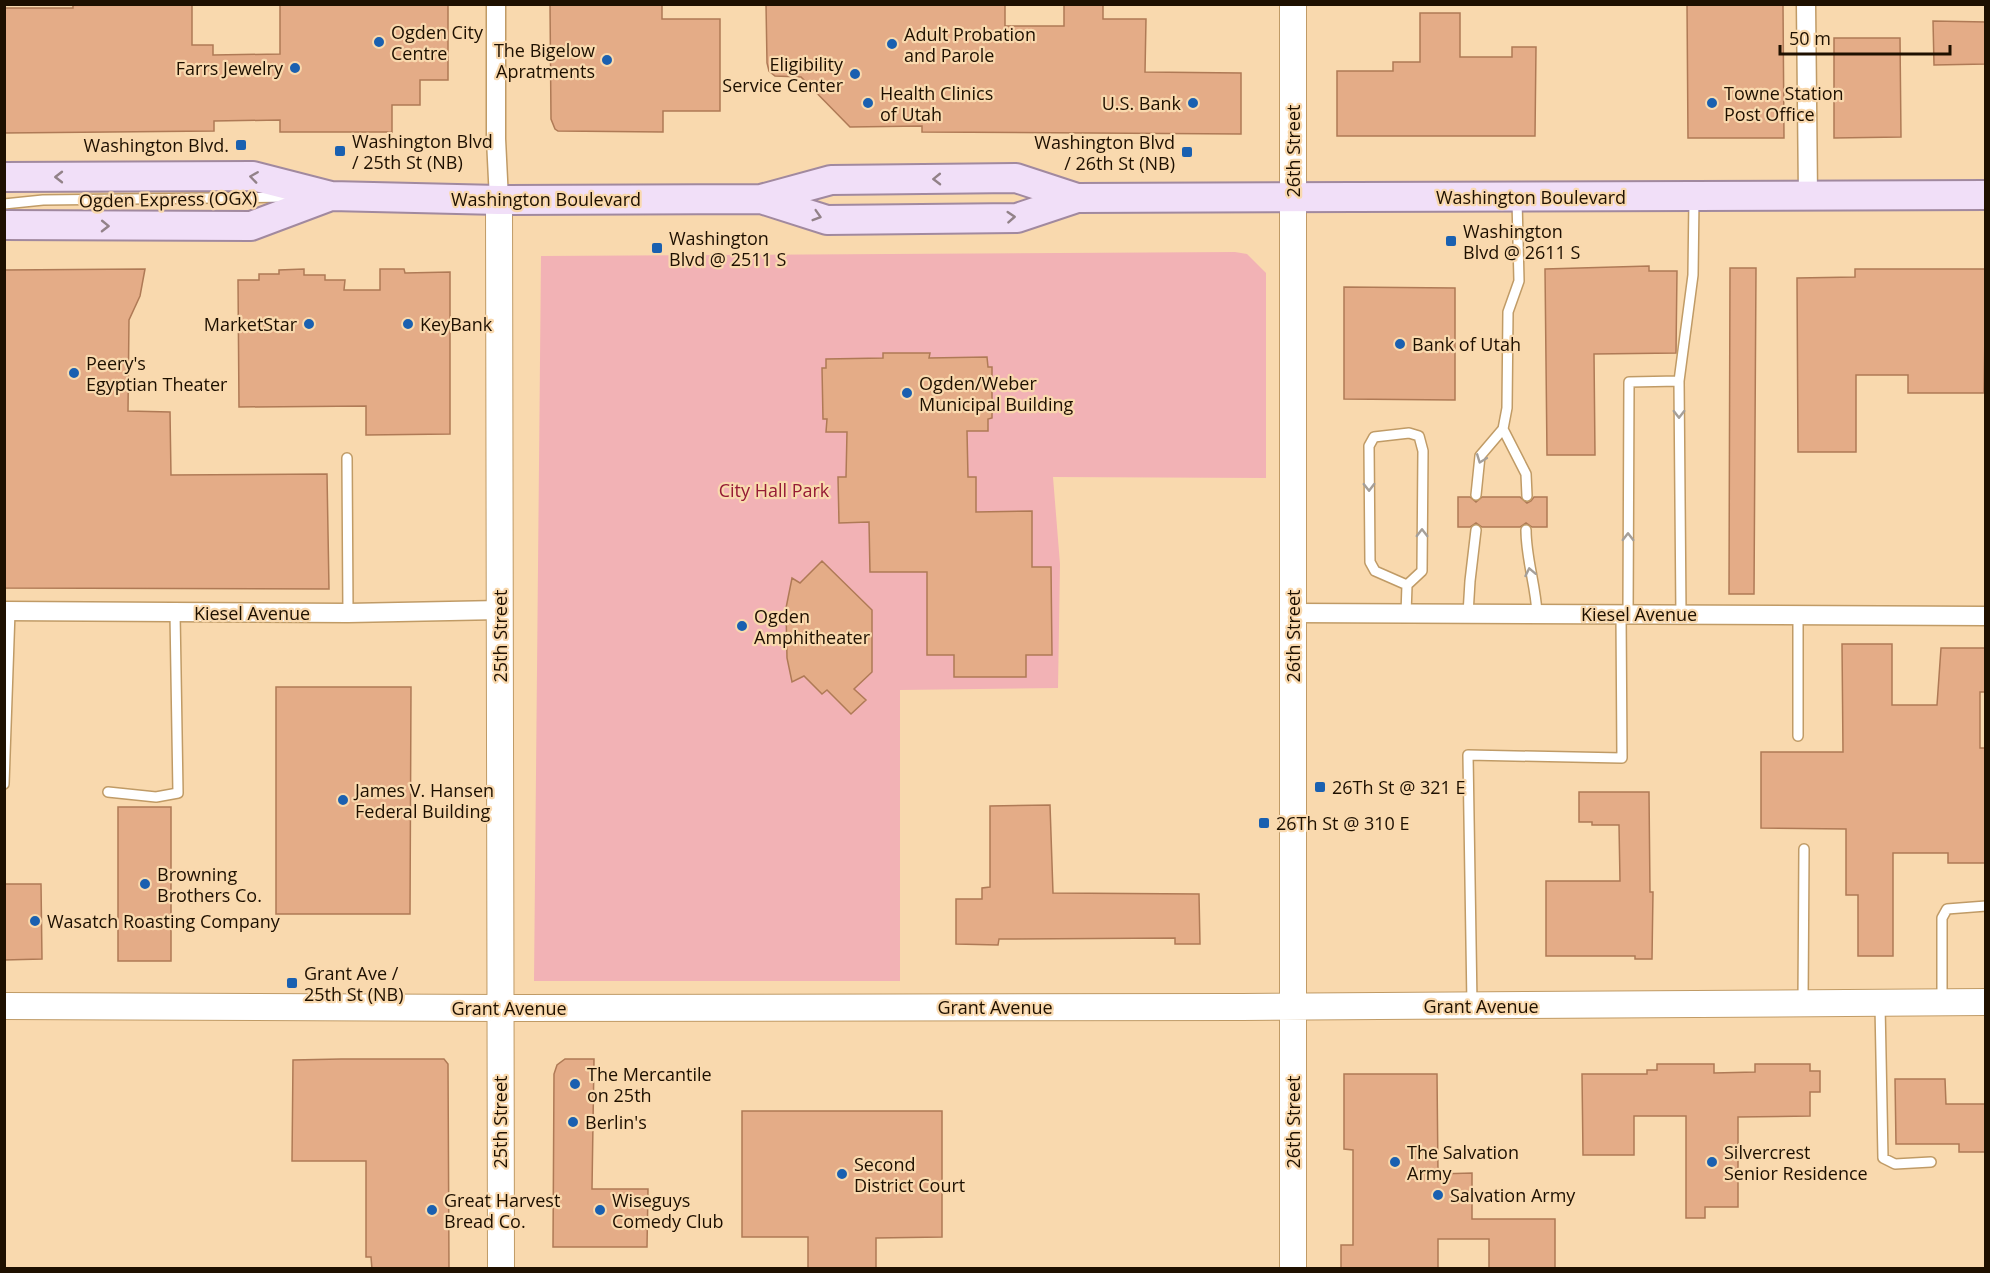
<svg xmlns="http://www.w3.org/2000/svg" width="1990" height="1273" font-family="'Open Sans',sans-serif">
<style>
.green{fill:#f2b2b5}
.building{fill:#e4ac87;stroke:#af7a56;stroke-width:1.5}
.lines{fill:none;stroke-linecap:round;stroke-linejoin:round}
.lane-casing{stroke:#c09b66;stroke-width:12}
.street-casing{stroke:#c09b66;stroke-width:21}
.secondary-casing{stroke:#c09b66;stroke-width:28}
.primary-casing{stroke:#a1899f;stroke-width:32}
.lane{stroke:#fff;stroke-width:9}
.street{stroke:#fff;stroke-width:18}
.secondary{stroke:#fff;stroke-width:26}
.primary{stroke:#f1dff8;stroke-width:28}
.oneway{stroke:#928288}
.oneway2{stroke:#a59f99}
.poi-dot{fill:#1a60b0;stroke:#f9d9ae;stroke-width:2}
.labels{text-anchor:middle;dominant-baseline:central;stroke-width:4.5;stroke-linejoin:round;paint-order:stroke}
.poi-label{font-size:18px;fill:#1e1000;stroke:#f9d9ae;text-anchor:start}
.street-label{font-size:18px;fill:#1e1000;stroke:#f9d9ae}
.park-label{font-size:18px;fill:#951b35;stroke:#f9d9ae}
</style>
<rect width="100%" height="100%" fill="#f9d9ae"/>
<!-- green -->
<path class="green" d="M1235,252L1247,254L1266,273V478L1053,477L1060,564L1058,688L900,690V981H534L541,256Z"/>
<!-- building -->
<path class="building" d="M73,4H192V45H213V55L280,54V4H448V80H420V105H392V132H280V120L214,121V131L4,133V8H73Z
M550,4H662V19H720V111H663V132L558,131L555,129L551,119Z
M766,4H1005V26H1064V5H1103V19H1146L1145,72L1241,73V134L922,132V126L850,127L801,77L775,76L769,71L767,63Z
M1687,4H1783L1784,138H1688Z
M1420,13H1460V57H1512V47H1536L1535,136H1337V71H1393V62H1420Z
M1933,21L1986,22V64L1934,65Z
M1834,38H1900L1901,137L1834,138Z
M1649,266V271H1677L1676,353L1594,354L1595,455H1547L1545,269Z
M1730,268H1756L1754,594H1729Z
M145,269L140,296L129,320L128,411L170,412L171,475L327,474L329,589L4,588V270Z
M304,269V275H325V280H345L344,290H380V269H404L405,273L450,272V434L366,435V406L239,407L238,280H259V274H279V270Z
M1855,269H1986L1984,393H1908V375H1856V452H1798L1797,278L1855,277Z
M1344,287L1455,288V400L1344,399Z
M883,353H930L929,358L987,357L988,367H992V418L988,419V431H967L968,477H976V512L1032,511V567H1051L1052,655H1026V677H954V655H927V572H870L869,522L839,523L838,477H846L847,432H826L827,419H823L822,368H826V359L883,358Z
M1458,497H1470L1476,502L1482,497H1520L1527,503L1531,501L1534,497H1547V527H1532L1526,523L1520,527H1482L1476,523L1470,527H1458Z
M822,561L872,610V672L854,689L866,700L851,714L827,690L822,694L804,676L792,682L787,658L786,608L792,578L800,583Z
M1842,644H1892V705H1937L1941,648H1986V692H1980V748H1985V863H1948V853H1893V956H1858V895H1846V829L1761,828V752H1843Z
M276,687H411L410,914H276Z
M1579,792H1649L1650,892H1653L1652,959H1635V956H1546V881H1620L1619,825H1592V822H1579Z
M1050,805L1053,893L1199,894L1200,944H1175V938L999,939L998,945L956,944V899H982V888L990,887V806Z
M118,807H171V961H118Z
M4,884H41L42,959L4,960Z
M341,1059H444L448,1064L449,1269H372L371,1257H366V1161H292L293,1060Z
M565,1059H594L592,1189H648L647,1247H553L554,1074L557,1065Z
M1657,1064H1714V1073L1755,1072V1064H1810V1071H1820V1092H1810V1116L1738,1117V1207H1705V1218H1686V1116H1634V1155H1583L1582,1074H1647V1070H1657Z
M1344,1074H1437L1438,1174L1472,1173V1219H1555V1269H1489V1239H1438V1269H1341V1245H1353V1150L1344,1149Z
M1895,1079H1945L1946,1104H1986V1152H1959V1144H1896Z
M742,1111H942V1237L876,1238V1269H808V1237H742Z"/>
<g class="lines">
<defs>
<path id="lane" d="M4,204L43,200L290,197
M1679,381L1693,275L1694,199
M1503,429L1526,474L1527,496
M347,458L348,613
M1476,495L1480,456L1503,429L1507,408L1508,312L1519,281L1517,200
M1526,530C1526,559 1536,586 1537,614
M1406,614L1407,585L1422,571L1423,451L1419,436L1409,433L1374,437L1369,446L1370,562L1375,571L1407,585
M1468,614L1470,581L1476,530
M1628,614L1629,382L1679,381L1681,615
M1798,615V736
M4,784L10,611
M108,792L156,797L178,793L175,613
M1942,999V918L1947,909L1986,906
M1803,1002L1804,849
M1472,1004L1468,755L1622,758L1621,614
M1880,1005L1883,1158L1895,1164L1931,1162"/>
<path id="street" d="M496,4V139L499,200
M1806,4L1808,196
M4,611L348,613L500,610
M1293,613L1986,616"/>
<path id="secondary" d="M499,200L501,1268
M4,1006L500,1008L1242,1007L1986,1002
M1293,1268V4"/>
<path id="primary" d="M4,177L253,176L331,196L499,200L761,199L831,180L1016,178L1077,198
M761,199L827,220L1017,218L1077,198L1986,195
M4,225L251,226L331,196"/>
</defs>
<!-- lane casing -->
<use href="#lane" class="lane-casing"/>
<!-- street casing -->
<use href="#street" class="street-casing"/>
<!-- secondary casing -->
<use href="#secondary" class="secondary-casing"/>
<!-- primary casing -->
<use href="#primary" class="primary-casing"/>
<!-- lane -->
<use href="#lane" class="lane"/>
<!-- street -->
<use href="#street" class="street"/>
<!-- secondary -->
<use href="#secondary" class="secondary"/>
<!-- primary -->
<use href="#primary" class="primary"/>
</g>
<!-- one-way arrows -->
<defs><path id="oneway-chevron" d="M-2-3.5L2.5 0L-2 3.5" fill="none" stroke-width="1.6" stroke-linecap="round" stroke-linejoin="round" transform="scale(1.5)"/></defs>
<g class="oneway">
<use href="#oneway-chevron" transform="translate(59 177) rotate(180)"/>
<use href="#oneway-chevron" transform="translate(254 177) rotate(-172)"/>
<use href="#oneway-chevron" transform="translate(937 179) rotate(179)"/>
<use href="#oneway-chevron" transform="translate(817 216) rotate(17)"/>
<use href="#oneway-chevron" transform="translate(1011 217) rotate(-4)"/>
<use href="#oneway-chevron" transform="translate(105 226) rotate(1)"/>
</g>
<g class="oneway2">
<use href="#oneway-chevron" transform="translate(1679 414) rotate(90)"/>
<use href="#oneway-chevron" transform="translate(1481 459) rotate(111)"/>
<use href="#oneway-chevron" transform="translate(1369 487) rotate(89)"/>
<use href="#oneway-chevron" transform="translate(1422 533) rotate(-90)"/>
<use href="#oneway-chevron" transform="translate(1628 537) rotate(-90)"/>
<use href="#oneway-chevron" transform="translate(1530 572) rotate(-102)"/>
</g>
<!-- markers -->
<g class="poi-dot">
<circle cx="379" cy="42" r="6"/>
<circle cx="892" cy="44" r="6"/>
<circle cx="607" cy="60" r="6"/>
<circle cx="295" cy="68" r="6"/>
<circle cx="855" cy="74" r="6"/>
<circle cx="868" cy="103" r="6"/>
<circle cx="1193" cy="103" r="6"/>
<circle cx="1712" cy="103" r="6"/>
<rect x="235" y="139" width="12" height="12" rx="3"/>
<rect x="334" y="145" width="12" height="12" rx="3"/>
<rect x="1181" y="146" width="12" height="12" rx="3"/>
<rect x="1445" y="235" width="12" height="12" rx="3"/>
<rect x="651" y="242" width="12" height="12" rx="3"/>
<circle cx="309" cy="324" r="6"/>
<circle cx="408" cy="324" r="6"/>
<circle cx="1400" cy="344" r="6"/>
<circle cx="74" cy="373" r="6"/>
<circle cx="907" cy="393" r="6"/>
<circle cx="742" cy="626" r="6"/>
<rect x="1314" y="781" width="12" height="12" rx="3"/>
<circle cx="343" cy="800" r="6"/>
<rect x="1258" y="817" width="12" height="12" rx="3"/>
<circle cx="145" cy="884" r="6"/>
<circle cx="35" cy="921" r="6"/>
<rect x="286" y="977" width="12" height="12" rx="3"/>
<circle cx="575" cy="1084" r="6"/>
<circle cx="573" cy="1122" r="6"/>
<circle cx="1395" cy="1162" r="6"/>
<circle cx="1712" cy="1162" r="6"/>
<circle cx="842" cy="1174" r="6"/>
<circle cx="1438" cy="1195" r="6"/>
<circle cx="432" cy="1210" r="6"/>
<circle cx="600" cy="1210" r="6"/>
</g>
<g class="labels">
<!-- poi labels -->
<g class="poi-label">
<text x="391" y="32">Ogden City<tspan x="391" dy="21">Centre</tspan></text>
<text x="904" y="34">Adult Probation<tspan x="904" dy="21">and Parole</tspan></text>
<text x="595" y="50" text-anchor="end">The Bigelow<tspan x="595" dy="21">Apratments</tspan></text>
<text x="843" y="64" text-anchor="end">Eligibility<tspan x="843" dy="21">Service Center</tspan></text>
<text x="283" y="68" text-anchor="end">Farrs Jewelry</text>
<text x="880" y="93">Health Clinics<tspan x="880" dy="21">of Utah</tspan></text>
<text x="1724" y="93">Towne Station<tspan x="1724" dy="21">Post Office</tspan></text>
<text x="1181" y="103" text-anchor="end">U.S. Bank</text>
<text x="352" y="141">Washington Blvd<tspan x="352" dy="21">/ 25th St (NB)</tspan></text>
<text x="1175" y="142" text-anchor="end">Washington Blvd<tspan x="1175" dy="21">/ 26th St (NB)</tspan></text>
<text x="229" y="145" text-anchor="end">Washington Blvd.</text>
<text x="1463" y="231">Washington<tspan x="1463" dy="21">Blvd @ 2611 S</tspan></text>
<text x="669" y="238">Washington<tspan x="669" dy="21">Blvd @ 2511 S</tspan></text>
<text x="297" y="324" text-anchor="end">MarketStar</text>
<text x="420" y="324">KeyBank</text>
<text x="1412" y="344">Bank of Utah</text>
<text x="86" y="363">Peery's<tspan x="86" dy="21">Egyptian Theater</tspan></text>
<text x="919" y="383">Ogden/Weber<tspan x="919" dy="21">Municipal Building</tspan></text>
<text x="754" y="616">Ogden<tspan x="754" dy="21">Amphitheater</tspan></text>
<text x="1332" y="787">26Th St @ 321 E</text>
<text x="355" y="790">James V. Hansen<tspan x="355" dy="21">Federal Building</tspan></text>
<text x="1276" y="823">26Th St @ 310 E</text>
<text x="157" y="874">Browning<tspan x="157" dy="21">Brothers Co.</tspan></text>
<text x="47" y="921">Wasatch Roasting Company</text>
<text x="304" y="973">Grant Ave /<tspan x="304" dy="21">25th St (NB)</tspan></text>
<text x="587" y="1074">The Mercantile<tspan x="587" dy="21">on 25th</tspan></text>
<text x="585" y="1122">Berlin's</text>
<text x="1407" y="1152">The Salvation<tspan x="1407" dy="21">Army</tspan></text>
<text x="1724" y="1152">Silvercrest<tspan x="1724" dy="21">Senior Residence</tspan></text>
<text x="854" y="1164">Second<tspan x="854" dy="21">District Court</tspan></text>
<text x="1450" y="1195">Salvation Army</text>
<text x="444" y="1200">Great Harvest<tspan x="444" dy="21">Bread Co.</tspan></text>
<text x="612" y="1200">Wiseguys<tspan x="612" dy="21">Comedy Club</tspan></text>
</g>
<!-- street labels -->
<g class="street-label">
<text transform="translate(1293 151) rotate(-90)">26th Street</text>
<text x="1531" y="197">Washington Boulevard</text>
<text transform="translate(168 199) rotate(-1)">Ogden Express (OGX)</text>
<text x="546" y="199">Washington Boulevard</text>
<text x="252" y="613">Kiesel Avenue</text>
<text x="1639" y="614">Kiesel Avenue</text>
<text transform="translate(500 636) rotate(-90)">25th Street</text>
<text transform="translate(1293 636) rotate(-90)">26th Street</text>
<text x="1481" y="1006">Grant Avenue</text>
<text x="995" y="1007">Grant Avenue</text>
<text x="509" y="1008">Grant Avenue</text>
<text transform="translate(500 1122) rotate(-90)">25th Street</text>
<text transform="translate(1293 1122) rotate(-90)">26th Street</text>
</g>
<!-- park labels -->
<g class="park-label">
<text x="774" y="490">City Hall Park</text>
</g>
</g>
<!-- border -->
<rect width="1990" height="1273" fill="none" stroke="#1e1000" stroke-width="12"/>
<!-- scale -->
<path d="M1780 45v9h170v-9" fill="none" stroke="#1e1000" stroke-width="3"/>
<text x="1789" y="45" font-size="18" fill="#1e1000" stroke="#f9d9ae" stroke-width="4.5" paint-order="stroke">50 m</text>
</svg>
